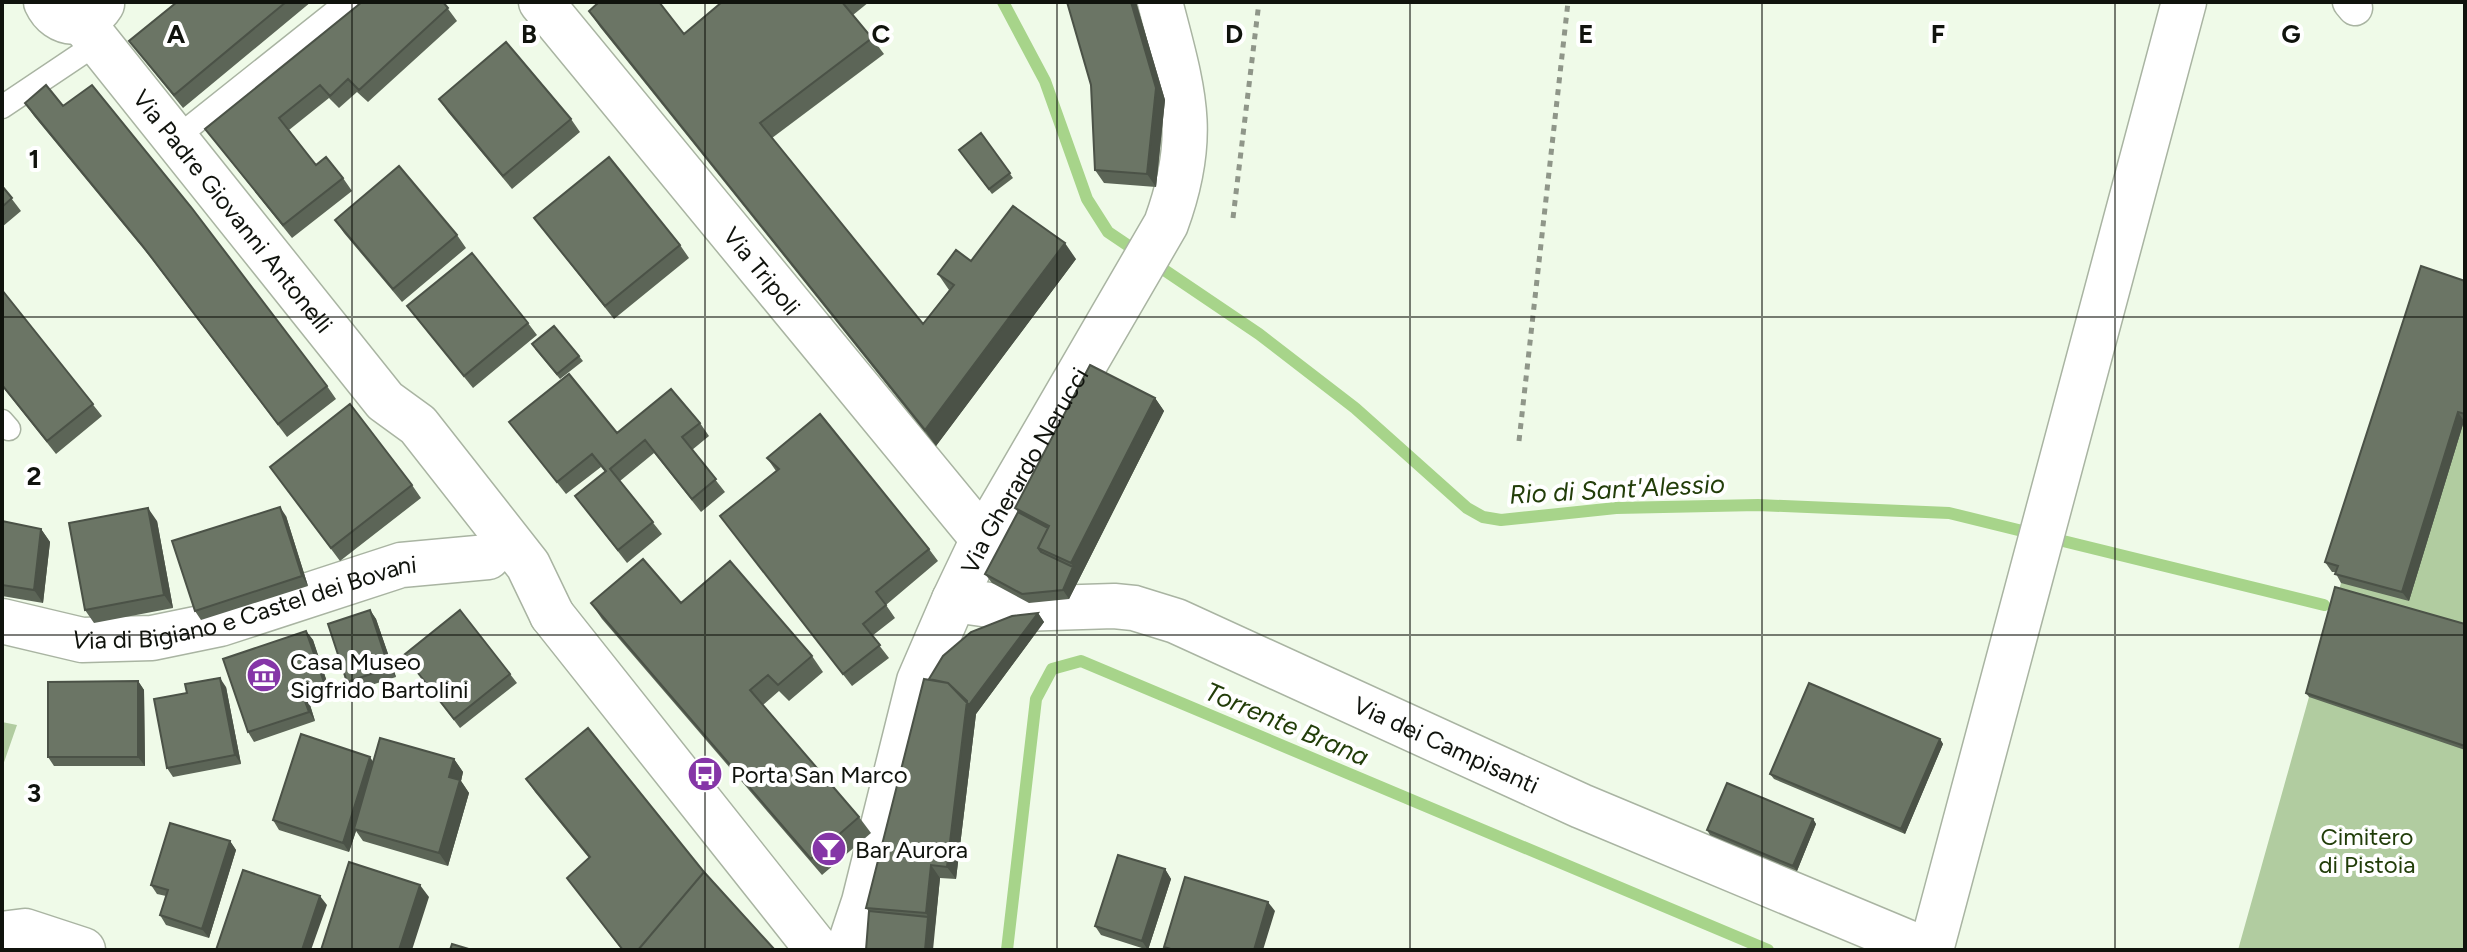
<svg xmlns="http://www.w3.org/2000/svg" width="2467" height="952" font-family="Figtree,sans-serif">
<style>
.green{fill:#b1cca0}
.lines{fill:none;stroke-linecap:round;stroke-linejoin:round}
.stream{stroke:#a7d48a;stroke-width:12}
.service-casing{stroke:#a9b4a2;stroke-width:25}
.pedestrian-casing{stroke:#a9b4a2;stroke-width:37}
.minor-casing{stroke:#a9b4a2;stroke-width:47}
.tertiary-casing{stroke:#a9b4a2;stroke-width:47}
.secondary-casing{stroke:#a9b4a2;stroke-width:47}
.path{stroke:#8f9689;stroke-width:5;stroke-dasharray:6 6;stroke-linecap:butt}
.service{stroke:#fff;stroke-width:22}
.pedestrian{stroke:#fff;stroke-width:34}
.minor{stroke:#fff;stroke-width:44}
.tertiary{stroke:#fff;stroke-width:44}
.secondary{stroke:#fff;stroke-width:44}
.wall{fill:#5c6557}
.shaded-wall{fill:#4b5247}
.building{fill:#6b7565;stroke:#4b5247;stroke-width:2}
.grid{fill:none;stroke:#10130d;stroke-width:2;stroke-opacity:0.55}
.labels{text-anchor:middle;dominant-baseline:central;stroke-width:8;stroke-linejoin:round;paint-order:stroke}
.street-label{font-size:24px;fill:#10130d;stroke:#fff}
.poi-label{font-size:24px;fill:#10130d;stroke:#fff;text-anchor:start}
.park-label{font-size:24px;fill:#213d09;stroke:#fff}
.water-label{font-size:26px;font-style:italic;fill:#223d09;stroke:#fff}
.grid-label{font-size:26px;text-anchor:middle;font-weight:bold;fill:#10130d;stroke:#fff;stroke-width:8;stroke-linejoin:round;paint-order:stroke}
</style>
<rect width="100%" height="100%" fill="#effae8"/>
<!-- green -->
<path class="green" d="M2465,288V950H2238L2341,583Z
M2,722L17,725L2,768Z"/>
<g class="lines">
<!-- stream -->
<path class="stream" d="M1003,2L1045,81L1087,199L1108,232L1259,334L1355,408L1467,508L1483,517L1501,520L1616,508L1758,505L1949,513L2324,605
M1007,950L1036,699L1052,669L1081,661L1768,950"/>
<defs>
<path id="service" d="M2,107L99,42
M176,138L347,2
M2,421L9,429"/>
<path id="pedestrian" d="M2350,2L2355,8"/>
<g id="minor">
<path id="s1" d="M541,2L983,539"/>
<path id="s2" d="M954,600L1018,609L1114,606L1134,608L1176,621L1581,806L1926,950"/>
<path d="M2,934L25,931L83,950"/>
<path id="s3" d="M848,950L864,902L919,681L954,600L983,539L1166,224C1199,134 1183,91 1160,2"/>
<path d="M1931,950L2184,2"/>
</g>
<path id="tertiary" d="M552,615L818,950"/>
<g id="secondary">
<path d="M46,2C58,28 87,28 102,4"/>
<path id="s4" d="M82,22L385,401L418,425L528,565L552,615"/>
<path id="s5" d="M2,621L82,640L152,638L220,624L401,565L488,557"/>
</g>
</defs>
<!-- service casing -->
<use href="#service" class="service-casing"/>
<!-- pedestrian casing -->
<use href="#pedestrian" class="pedestrian-casing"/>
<!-- minor casing -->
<use href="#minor" class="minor-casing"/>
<!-- tertiary casing -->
<use href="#tertiary" class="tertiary-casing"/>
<!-- secondary casing -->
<use href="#secondary" class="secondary-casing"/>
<!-- path -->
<path class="path" d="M1233,218L1259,2
M1519,441L1568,2"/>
<!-- service -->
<use href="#service" class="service"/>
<!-- pedestrian -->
<use href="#pedestrian" class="pedestrian"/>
<!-- minor -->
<use href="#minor" class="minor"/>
<!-- tertiary -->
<use href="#tertiary" class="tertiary"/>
<!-- secondary -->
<use href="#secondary" class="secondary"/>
</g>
<!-- wall -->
<path class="wall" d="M177,2H311L183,108L129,41Z
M443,2L457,21L368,102L357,92L339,108L329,98L289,130L316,165L343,178L352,191L292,238L205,129Z
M722,2H869L853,15L872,38L884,54L772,138L923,324L949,290L938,274L971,261L1076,259L936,446L600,27L589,11L684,34Z
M1067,2H1136L1165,100L1156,187L1104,183L1095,170L1091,85Z
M439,99L571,119L580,132L512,189L448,112Z
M25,103L63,106L327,386L336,399L287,437L151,258L34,116Z
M981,133L1013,178L992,194L959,150Z
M2,186L21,211L2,227Z
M534,218L680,245L689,258L614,319Z
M335,220L457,235L466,248L402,302L344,233Z
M2465,281V421H2464L2409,601L2341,583L2335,572H2332L2325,562Z
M2,290L102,416L56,454L2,386Z
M407,306L528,323L537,335L473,388Z
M535,349L579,356L583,361L560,379Z
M1155,398L1164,411L1069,599L1029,603L992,583L985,574L1018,512L1015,508Z
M509,422L617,433L700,423L709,436L692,450L725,492L701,512L654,453L620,481L662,534L627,563L575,496L605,472L601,467L566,494Z
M767,458L929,549L938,561L886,605L895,618L872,636L889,658L852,686L720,516L776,471Z
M270,467L412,485L421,498L340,561Z
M286,516L308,586L201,620L195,611Z
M2,521L41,529L50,542L43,603L2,596Z
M157,521L173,608L94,623L85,610Z
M591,603H681L812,656L823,672L789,701L779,691L763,705L859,817L871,833L822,875L602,619Z
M370,610L376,619L396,677L353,691L347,682Z
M1038,613L1044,622L976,714L956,879L940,878L935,926L869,911L866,908L929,679Z
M2465,624V750L2309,697L2306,693Z
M306,631L313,640L332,697L310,705L315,721L254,742L248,732Z
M404,655L510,674L517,683L460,728Z
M138,681L144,690L145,766H54L48,757Z
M226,687L241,764L173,777L167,768Z
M1940,739L1943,744L1905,834L1774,779L1770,774Z
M454,759L463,772L461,781L469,793L448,866L363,841L356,831L349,852L279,830L273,820L373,762Z
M526,779L704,872L775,950H622L567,878L589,858L535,792Z
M1813,819L1816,824L1797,871L1710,835L1707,830Z
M230,841L236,850L209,938L166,925L160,915L166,896L157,894L151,885Z
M1165,869L1171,879L1148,950L1101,935L1095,926Z"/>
<!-- shaded-wall -->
<path class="shaded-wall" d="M1131,2H1136L1165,100L1156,187L1147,174Z
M1065,243L1076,259L936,446L925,430Z
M1155,398L1164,411L1069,599L1063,590L1073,567L1071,563Z
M2458,412L2464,421L2409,601L2402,592Z
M280,507L286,516L308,586L302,576Z
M148,508L157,521L173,608L164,595Z
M41,529L50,542L43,603L34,590Z
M370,610L376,619L396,677L389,668Z
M1038,613L1044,622L976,714L956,879L947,867L967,701Z
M306,631L313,640L332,697L326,688Z
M220,678L226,687L241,764L235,755Z
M138,681L144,690L145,766L138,757Z
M303,696L310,705L315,721L309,712Z
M1940,739L1943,744L1905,834L1901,829Z
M370,757L376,766L354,829L356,831L349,852L343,843Z
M454,759L463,772L461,781L469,793L448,866L439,853L449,777Z
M1813,819L1816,824L1797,871L1793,866Z
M230,841L236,850L209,938L202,929Z
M931,865L940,878L933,950H925L928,917L926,913Z
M1165,869L1171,879L1148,950L1142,941Z
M420,885L429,897L412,950H399Z
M320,896L327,905L311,950H302Z
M1268,902L1275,911L1263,950H1254Z"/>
<!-- building -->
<path class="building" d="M177,2H286L174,95L129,41Z
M362,2H443L448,8L359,90L348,79L330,96L320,85L279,118L316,165L326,157L343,178L283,225L205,129Z
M599,2H659L684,34L722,2H842L872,38L760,123L923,324L954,285L938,274L956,250L971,261L1013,206L1065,243L925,430L589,11Z
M1067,2H1131L1156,88L1147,174L1095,170L1091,85Z
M506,42L571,119L503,176L439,99Z
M46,85L63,106L92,85L191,207L327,386L278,424L142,245L25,103Z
M981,133L1010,173L989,189L959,150Z
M609,157L680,245L605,306L534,218Z
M399,166L457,235L393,289L335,220Z
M2,186L12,198L2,207Z
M472,253L528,323L464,376L407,306Z
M2421,266L2465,281V414L2458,412L2402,592L2335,574L2338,566L2325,562Z
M2,290L93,404L47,441L2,385Z
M554,326L579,356L557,374L532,344Z
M1090,365L1155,398L1071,563L1038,548L1049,526L1015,508Z
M569,374L617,433L671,389L700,423L682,437L716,479L692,499L645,440L610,469L653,522L618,550L575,496L606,471L592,454L557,482L509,422Z
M350,404L412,485L331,548L270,467Z
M820,414L929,549L876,592L886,605L863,624L880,645L843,674L720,516L779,469L767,458Z
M280,507L302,576L195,611L172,541Z
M148,508L164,595L85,610L69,523Z
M1018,512L1048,528L1038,548L1041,552L1073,567L1063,590L1022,594L985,574Z
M2,521L41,529L34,590L2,585Z
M643,559L681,603L730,561L812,656L778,685L768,675L750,690L859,817L811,859L591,603Z
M2335,587L2465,624V746L2306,693Z
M370,610L389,668L347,682L328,624Z
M460,610L510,674L454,719L404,655Z
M1038,613L969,705L948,683L929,679L943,656L971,632L1012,616Z
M306,631L326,688L303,696L309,712L248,732L223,659Z
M220,678L235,755L167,768L154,699L187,693L185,684Z
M924,679L948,683L967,701L947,867L931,865L926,913L866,908Z
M138,681V757H48V682Z
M1809,683L1940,739L1901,829L1770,774Z
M588,728L704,872L638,950H623L567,878L590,857L526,779Z
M301,734L370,757L343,843L273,820Z
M380,738L454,759L449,777L460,780L439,853L354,829Z
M1727,783L1813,819L1793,866L1707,830Z
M170,823L230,841L202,929L160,915L168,890L151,885Z
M1118,855L1165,869L1142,941L1095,926Z
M349,862L420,885L399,950H321Z
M243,870L320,896L302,950H216Z
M704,872L775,950H638Z
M1185,877L1268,902L1254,950H1174L1164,947Z
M869,911L928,917L925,950H866Z
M452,944L472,950H450Z"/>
<!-- grid -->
<path class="grid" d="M352,2V950M705,2V950M1057,2V950M1410,2V950M1762,2V950M2115,2V950M2,317H2465M2,635H2465"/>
<!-- icons -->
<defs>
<symbol id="museum-disc" viewBox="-11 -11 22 22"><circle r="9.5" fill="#8536a7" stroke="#fff"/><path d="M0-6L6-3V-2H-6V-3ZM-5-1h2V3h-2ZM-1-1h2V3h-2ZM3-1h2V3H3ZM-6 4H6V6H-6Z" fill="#fff"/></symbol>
<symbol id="bus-disc" viewBox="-11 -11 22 22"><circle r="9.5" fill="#8536a7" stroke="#fff"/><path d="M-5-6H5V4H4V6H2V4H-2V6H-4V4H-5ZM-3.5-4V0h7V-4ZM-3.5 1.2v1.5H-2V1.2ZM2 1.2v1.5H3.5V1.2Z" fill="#fff"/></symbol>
<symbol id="bar-disc" viewBox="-11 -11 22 22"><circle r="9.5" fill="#8536a7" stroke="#fff"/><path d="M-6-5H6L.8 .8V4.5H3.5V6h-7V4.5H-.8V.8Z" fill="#fff"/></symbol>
</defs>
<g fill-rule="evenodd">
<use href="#museum-disc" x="244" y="655" width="40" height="40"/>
<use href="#bus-disc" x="685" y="754" width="40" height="40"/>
<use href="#bar-disc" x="809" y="829" width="40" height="40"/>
</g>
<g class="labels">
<!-- street labels -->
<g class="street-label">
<text stroke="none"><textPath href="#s4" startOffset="242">Via Padre Giovanni Antonelli</textPath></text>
<text stroke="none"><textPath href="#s1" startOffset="348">Via Tripoli</textPath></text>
<text stroke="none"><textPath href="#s3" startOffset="514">Via Gherardo Nerucci</textPath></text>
<text stroke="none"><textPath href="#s5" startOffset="250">Via di Bigiano e Castel dei Bovani</textPath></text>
<text stroke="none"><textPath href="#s2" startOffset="522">Via dei Campisanti</textPath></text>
</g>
<!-- poi labels -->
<g class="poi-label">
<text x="290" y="661">Casa Museo<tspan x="290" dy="28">Sigfrido Bartolini</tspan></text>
<text x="731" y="774">Porta San Marco</text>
<text x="855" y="849">Bar Aurora</text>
</g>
<!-- park labels -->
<g class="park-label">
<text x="2367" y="836">Cimitero<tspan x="2367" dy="28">di Pistoia</tspan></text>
</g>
<!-- water labels -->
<g class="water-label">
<text transform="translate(1617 489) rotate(-3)">Rio di Sant'Alessio</text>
<text transform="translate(1287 724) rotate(23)">Torrente Brana</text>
</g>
</g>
<g class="grid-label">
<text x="176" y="43">A</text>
<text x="529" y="43">B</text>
<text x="881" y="43">C</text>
<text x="1234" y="43">D</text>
<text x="1586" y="43">E</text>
<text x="1938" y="43">F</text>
<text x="2291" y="43">G</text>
<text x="34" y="168">1</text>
<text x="34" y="485">2</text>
<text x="34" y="802">3</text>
</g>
<!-- border -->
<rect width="2467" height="952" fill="none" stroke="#10130d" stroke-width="8"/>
</svg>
